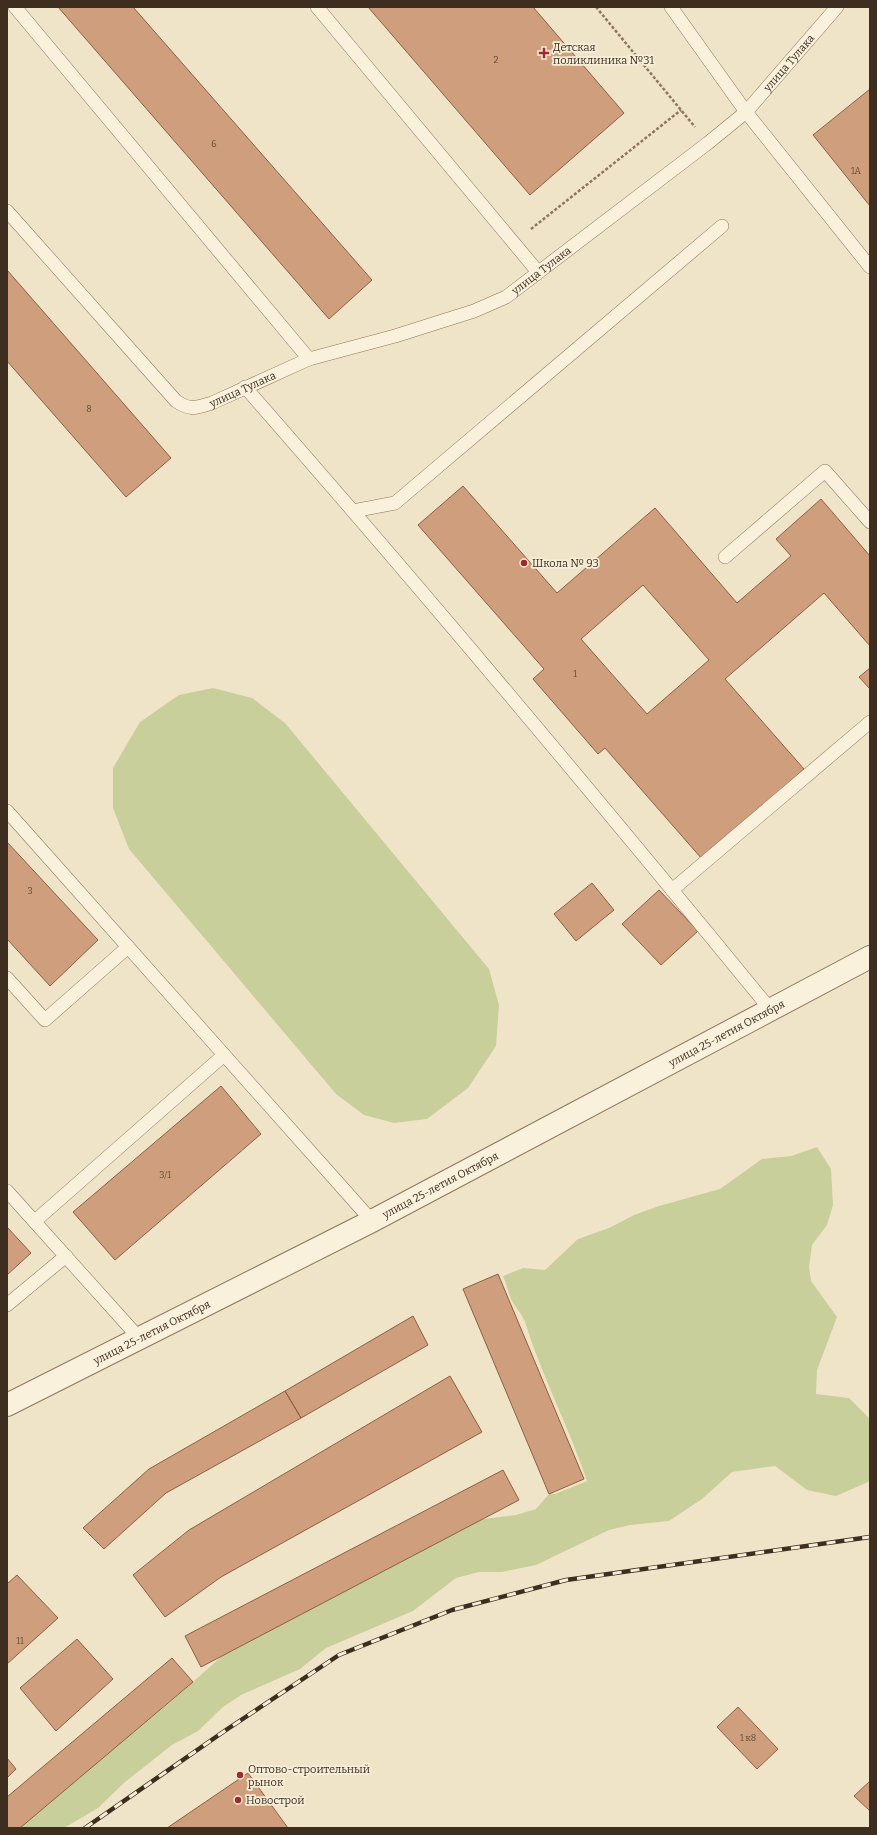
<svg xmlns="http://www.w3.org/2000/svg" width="877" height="1835" font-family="Bitter,serif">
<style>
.green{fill:#c9cf9b}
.building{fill:#cf9f7d;stroke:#8d5f41;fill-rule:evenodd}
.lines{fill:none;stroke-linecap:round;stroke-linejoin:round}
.lane-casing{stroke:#8d765c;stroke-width:14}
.street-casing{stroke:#8d765c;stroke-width:24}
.path{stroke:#8d765c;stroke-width:2.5;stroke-dasharray:3 2;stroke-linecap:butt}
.lane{stroke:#faf1dc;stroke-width:13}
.street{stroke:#faf1dc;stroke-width:22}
.rail-casing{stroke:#3d2e20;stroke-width:4.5}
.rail{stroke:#f7eed8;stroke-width:3;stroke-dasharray:9;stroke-linecap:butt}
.poi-dot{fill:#9e2a2b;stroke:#f7eed8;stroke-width:1.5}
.labels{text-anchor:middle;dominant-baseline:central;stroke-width:3.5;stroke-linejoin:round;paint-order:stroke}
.number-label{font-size:9px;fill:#624a37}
.poi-label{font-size:11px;fill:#3d2e20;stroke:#f7eed8;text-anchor:start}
.street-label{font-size:11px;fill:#3d2e20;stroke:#f7eed8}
</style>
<rect width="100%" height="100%" fill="#f0e4c8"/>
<!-- green -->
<path class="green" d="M213,688L252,698L285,723L489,969L499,1005L496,1046L468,1088L427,1119L394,1123L364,1115L336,1094L129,849L113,808V768L140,722L179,695Z
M817,1147L831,1169L833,1205L827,1225L812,1245L809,1267L811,1281L837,1317L817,1370L816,1394L849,1398L870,1419V1479L868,1482L836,1496L807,1490L775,1466L732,1472L702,1499L669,1521L630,1525L609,1530L536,1565L502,1572H479L456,1578L413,1611L326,1648L300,1669L241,1695L223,1707L198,1731L172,1745L125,1782L98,1808L64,1828H11L99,1747L134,1732L174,1699L223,1655L459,1528L484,1519L516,1515L536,1509L549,1494H555L587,1481C569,1427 542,1377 525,1322C522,1314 515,1307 511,1299C508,1291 506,1283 503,1276L523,1268L545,1270L578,1239L609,1228L634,1215L659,1206L720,1189L762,1159L791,1156Z"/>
<!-- building -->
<path class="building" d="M58,7H133L372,280L329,319Z
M368,7H533L624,113L530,195Z
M870,89V206L813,135Z
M7,270L171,458L126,497L7,361Z
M463,486L557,593L655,508L737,603L791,556L776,539L821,499L870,556V646L824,593L725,679L804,769L702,859L605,748L598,754L533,679L544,669L418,525ZM643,585L709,660L647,714L581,639Z
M870,668V689L859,677Z
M7,842L98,940L50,986L7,939Z
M592,883L614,910L576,941L554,914Z
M659,890L698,931L661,965L622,924Z
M221,1086L261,1134L115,1260L73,1212Z
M7,1227L31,1253L7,1275Z
M498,1274L584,1479L549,1494L463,1289Z
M413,1316L428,1345L301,1418L285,1391Z
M450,1376L482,1432L221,1577L165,1617L133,1575L189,1530Z
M285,1391L301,1418L166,1493L104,1549L83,1528L149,1469Z
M503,1470L519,1500L201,1667L185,1636Z
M17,1575L58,1618L7,1664V1584Z
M77,1639L113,1679L56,1731L20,1688Z
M172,1658L193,1682L20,1828H7V1797Z
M738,1707L778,1749L757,1769L717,1727Z
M7,1758L16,1769L7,1778Z
M248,1773L288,1828H167Z
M870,1781V1811L854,1796Z"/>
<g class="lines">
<defs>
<g id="lane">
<path d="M15,7L309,359"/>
<path d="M317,7L538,272"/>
<path d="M671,7L746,112L870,267"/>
<path id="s1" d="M7,211L176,401C191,411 195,408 212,403L309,359L395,336L474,311L506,297L708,143L746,112L837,7"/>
<path d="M245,387C424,591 598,799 770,1009"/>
<path d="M353,511L395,503L722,226"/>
<path d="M725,557L825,471L870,522"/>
<path d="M7,811L372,1221"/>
<path d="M672,890L870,722"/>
<path d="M7,978L45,1020L128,947"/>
<path d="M7,1191L140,1339"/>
<path d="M35,1221L224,1055"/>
<path d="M7,1305L66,1256"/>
</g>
<g id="street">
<path id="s2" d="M7,1405L372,1221L870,957"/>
</g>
</defs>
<!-- lane casing -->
<use href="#lane" class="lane-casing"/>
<!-- street casing -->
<use href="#street" class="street-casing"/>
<!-- path -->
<path class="path" d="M596,7L695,127
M531,229L681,110"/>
<!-- lane -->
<use href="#lane" class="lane"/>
<!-- street -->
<use href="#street" class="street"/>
<defs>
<path id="rail" d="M85,1828L226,1730L339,1655L452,1610L566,1580L870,1537"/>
</defs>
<!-- rail casing -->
<use href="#rail" class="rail-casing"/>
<!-- rail -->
<use href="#rail" class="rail"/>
</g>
<!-- markers -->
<g class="poi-dot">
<path d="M542 47h4v4h4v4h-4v4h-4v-4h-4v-4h4z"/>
<circle cx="524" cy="563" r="4"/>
<circle cx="240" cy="1775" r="4"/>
<circle cx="238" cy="1800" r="4"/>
</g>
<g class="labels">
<!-- number labels -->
<g class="number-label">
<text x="496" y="60">2</text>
<text x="214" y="144">6</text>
<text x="856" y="171">1А</text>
<text x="89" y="409">8</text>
<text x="575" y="674">1</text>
<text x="30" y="891">3</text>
<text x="165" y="1175">3/1</text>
<text x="20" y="1641">11</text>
<text x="748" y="1738">1 к8</text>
</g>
<!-- poi labels -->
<g class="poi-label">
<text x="553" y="47">Детская<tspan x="553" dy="13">поликлиника №31</tspan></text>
<text x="532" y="563">Школа № 93</text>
<text x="248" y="1769">Оптово-строительный<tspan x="248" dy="13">рынок</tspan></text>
<text x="246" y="1800">Новострой</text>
</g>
<!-- street labels -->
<g class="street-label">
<text stroke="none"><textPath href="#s1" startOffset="974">улица Тулака</textPath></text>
<text stroke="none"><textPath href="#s1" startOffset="650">улица Тулака</textPath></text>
<text stroke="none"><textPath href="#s1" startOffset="326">улица Тулака</textPath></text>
<text stroke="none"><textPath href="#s2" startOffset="810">улица 25-летия Октября</textPath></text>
<text stroke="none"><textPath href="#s2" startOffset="486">улица 25-летия Октября</textPath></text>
<text stroke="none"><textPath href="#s2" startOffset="162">улица 25-летия Октября</textPath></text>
</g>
</g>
<!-- border -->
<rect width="877" height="1835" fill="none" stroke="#3d2e20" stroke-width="16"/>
</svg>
